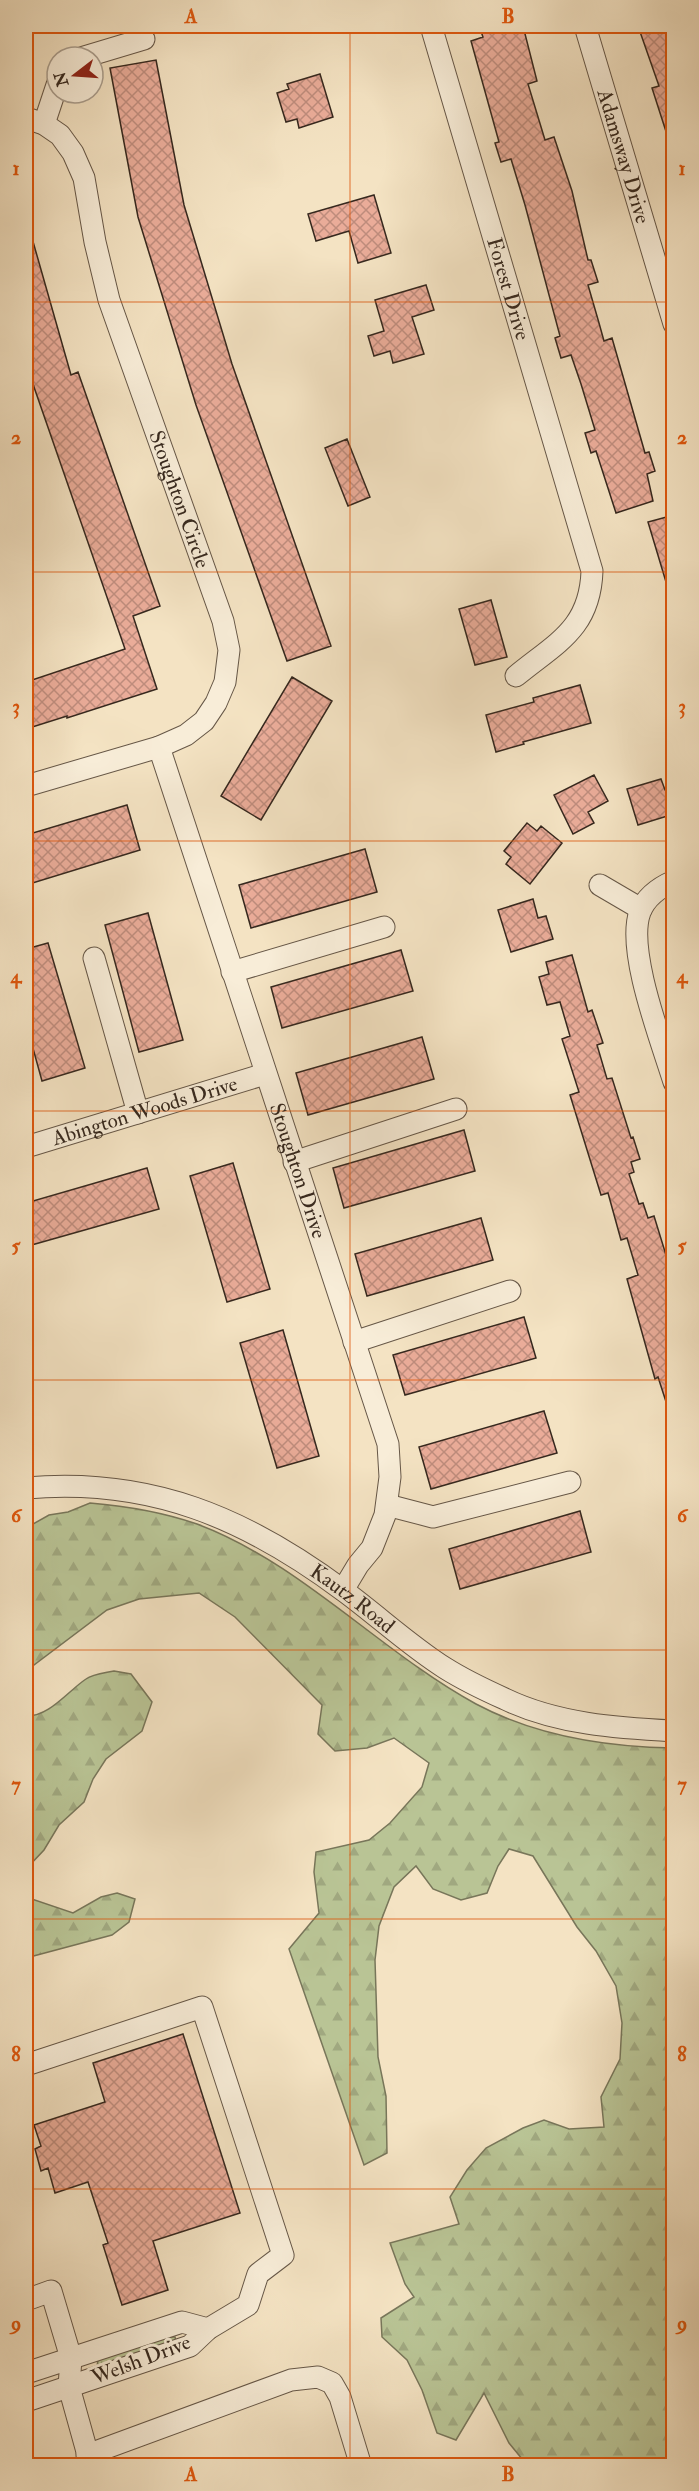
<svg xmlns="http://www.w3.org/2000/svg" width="699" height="2491" font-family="'IM FELL Double Pica',serif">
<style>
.grass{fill:url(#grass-tufts);stroke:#78765a;stroke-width:1.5}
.forest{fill:url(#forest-firs);stroke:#78765a;stroke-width:1.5}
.building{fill:url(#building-cross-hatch);stroke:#36281e;stroke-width:1.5}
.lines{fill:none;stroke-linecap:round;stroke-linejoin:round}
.minor-casing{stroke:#665747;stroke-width:23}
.minor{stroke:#f8edd8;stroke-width:21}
.grid{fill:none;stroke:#df570d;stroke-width:1.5;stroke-opacity:0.55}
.labels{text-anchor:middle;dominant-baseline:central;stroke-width:6;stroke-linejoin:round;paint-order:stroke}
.street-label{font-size:21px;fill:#36281e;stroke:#f8edd8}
.neatline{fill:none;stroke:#df570d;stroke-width:2}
.grid-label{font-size:20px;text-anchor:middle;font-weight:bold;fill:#df570d}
</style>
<defs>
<pattern id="grass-tufts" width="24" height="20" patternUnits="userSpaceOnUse" patternTransform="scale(1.5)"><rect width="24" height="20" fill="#b9c495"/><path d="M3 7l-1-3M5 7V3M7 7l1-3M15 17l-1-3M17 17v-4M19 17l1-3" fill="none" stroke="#a0a880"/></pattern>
<pattern id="forest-firs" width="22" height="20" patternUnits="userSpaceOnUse" patternTransform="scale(1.5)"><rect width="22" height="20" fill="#b9c495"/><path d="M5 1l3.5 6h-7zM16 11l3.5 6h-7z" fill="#a0a880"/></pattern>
<pattern id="building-cross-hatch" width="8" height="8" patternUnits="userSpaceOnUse" patternTransform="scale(1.5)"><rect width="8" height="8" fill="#eaac99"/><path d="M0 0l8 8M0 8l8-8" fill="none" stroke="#be8c7c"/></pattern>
</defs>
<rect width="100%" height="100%" fill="#f4e3c3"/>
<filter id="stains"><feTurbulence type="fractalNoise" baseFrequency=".00333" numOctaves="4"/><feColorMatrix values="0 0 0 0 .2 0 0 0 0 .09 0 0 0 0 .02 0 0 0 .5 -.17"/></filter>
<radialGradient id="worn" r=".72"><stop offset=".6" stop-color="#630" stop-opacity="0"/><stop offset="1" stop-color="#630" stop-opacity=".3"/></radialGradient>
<!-- grass -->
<path class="grass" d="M169,2337H175L176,2341L97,2367L98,2359Z"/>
<!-- forest -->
<path class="forest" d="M90,1503C126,1506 162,1512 197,1524C301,1563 379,1651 476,1704C536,1736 606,1747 673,1748V2465H527L509,2443L484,2393L456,2440L437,2433L422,2390L407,2360L382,2337L381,2318L414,2297L405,2284L390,2243L459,2224L450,2197L467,2170L486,2148L523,2128L544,2120L569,2129L604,2127L601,2097L620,2059L622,2023L616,1986L596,1951L577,1927L533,1856L509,1849L498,1866L487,1893L461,1900L433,1889L416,1866L394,1887L379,1926L375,1960L378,2057L386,2096L387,2153L364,2165L289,1949L319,1913L314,1872L316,1852L369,1840L390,1823L422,1787L429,1763L394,1738L367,1748L335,1751L318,1734L322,1705L235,1617L199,1593L139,1599L107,1610L26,1671V1528L49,1515L68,1512Z
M114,1671L131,1674L152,1702L142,1731L106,1759L93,1779L84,1802L59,1825L44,1850L26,1869V1716C49,1717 68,1691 86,1679C93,1674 105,1673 114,1671Z
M117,1893L135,1899L129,1922L112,1935L26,1958V1897L73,1913L101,1897Z"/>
<!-- building -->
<path class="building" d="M479,26H523L537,81L528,84L545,140L554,137L572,191L588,260H591L598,282L588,285L599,323L604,341L612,338L645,453L649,452L655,471L647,474L653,501L616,513L596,451L591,453L585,433L595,430L581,384L571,355L561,358L555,338L560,336L525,205L511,159L501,162L495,143L499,142L471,41L483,37Z
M638,26H674V144H670L652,88L659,86Z
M156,60L184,205L232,364L331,646L287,661L196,405L138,217L110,68Z
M320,74L333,117L299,128L297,119L286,122L277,93L289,89L287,84Z
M374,195L391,253L358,263L349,231L316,241L308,214Z
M30,231L71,375L78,372L160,606L133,616L157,689L67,718V716L26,729V682L125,649L26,364V232Z
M426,285L434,310L412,317L424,354L393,363L390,351L374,356L368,336L384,331L375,300Z
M347,439L370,497L348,506L325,448Z
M674,515V592H669L648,522Z
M491,600L507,657L475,665L459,609Z
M292,677L332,701L261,820L221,796Z
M580,685L591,723L523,742L524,744L496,752L486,715L534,702L533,698Z
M594,775L608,801L588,812L594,823L573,834L554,795Z
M661,779L665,790L674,788V814L638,825L627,789Z
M127,805L140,850L26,885V835Z
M527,823L537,831L541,826L562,843L530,884L506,864L511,857L504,851Z
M365,849L377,892L251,928L239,885Z
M533,899L538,918L546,916L553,939L511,952L498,910Z
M148,913L183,1040L139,1052L105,925Z
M48,943L85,1068L42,1081L26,1023V949Z
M401,950L413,991L282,1028L271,987Z
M572,955L588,1012L592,1010L603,1043L597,1045L607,1079L612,1078L631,1138L633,1137L640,1159L631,1162L634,1172L629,1174L639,1204L643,1203L648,1218L654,1216L674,1281V1413L670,1414L658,1377L655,1379L627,1279L638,1275L627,1238L621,1240L608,1193L601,1195L570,1095L579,1092L562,1039L570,1036L560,1002L547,1005L539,977L549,974L546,962Z
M422,1037L434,1079L308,1115L296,1073Z
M464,1130L475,1171L344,1208L333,1168Z
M233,1163L270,1289L227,1302L190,1176Z
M147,1168L159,1209L28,1246L26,1237V1203Z
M481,1218L493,1260L367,1296L355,1254Z
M524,1317L536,1358L405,1395L393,1355Z
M283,1330L319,1456L277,1468L240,1343Z
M544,1411L557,1453L431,1489L419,1447Z
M580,1511L591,1552L460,1589L449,1549Z
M183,2034L240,2213L153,2241L168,2290L122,2305L103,2245L108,2243L88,2182L55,2193L48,2168L41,2171L35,2149L41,2146L34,2125L105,2102L93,2063Z"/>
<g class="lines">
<defs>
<g id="minor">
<path id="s1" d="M431,26L592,571C590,629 556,643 516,676"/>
<path id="s2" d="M585,26L674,324"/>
<path d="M84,57L144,39"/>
<path id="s3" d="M26,118L44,124L60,135L73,153L84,178L95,242L109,300L223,621L229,650L225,682L216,703L204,721L186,735L159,747L26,786"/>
<path d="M44,124L57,85"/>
<path id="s4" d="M159,747L388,1444L390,1477L385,1515L372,1548L358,1565L343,1590"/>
<path d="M674,881C660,887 646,897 640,912C626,950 661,1040 674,1082"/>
<path d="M600,885L641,909"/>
<path d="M94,958L138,1113"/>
<path d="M232,972L384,927"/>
<path id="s5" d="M26,1147L265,1074"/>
<path d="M294,1162L456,1109"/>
<path d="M354,1342L510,1291"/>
<path id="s6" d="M26,1488C150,1477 246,1518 344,1591C378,1616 410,1646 445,1668C464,1680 485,1690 505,1699C557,1724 617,1728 674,1731"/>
<path d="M387,1505L433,1517L570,1482"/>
<path d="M26,2065L202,2007L283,2255L258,2274L248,2305L208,2329L190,2346L26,2401"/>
<path d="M26,2300L51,2291L71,2358L69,2387L91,2466"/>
<path d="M26,2373L182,2322L208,2329"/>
<path d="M87,2455L291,2380L318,2377L332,2383L340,2397L361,2466"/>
</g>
</defs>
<!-- minor casing -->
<use href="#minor" class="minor-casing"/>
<!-- minor -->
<use href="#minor" class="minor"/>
</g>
<!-- grid -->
<path class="grid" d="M350,26V2466M26,302H674M26,572H674M26,841H674M26,1111H674M26,1380H674M26,1650H674M26,1919H674M26,2189H674"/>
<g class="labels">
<!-- street labels -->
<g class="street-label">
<text stroke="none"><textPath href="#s2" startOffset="136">Adamsway Drive</textPath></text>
<text stroke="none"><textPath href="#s1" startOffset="274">Forest Drive</textPath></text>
<text stroke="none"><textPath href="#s3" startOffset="424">Stoughton Circle</textPath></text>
<text stroke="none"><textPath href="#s5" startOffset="124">Abington Woods Drive</textPath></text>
<text stroke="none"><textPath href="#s4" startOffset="446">Stoughton Drive</textPath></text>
<text stroke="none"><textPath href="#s6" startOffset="354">Kautz Road</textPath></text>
<text transform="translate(141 2360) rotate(-21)">Welsh Drive</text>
</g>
</g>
<!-- margin -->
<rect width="699" height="2491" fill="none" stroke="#f4e3c3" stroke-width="66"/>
<!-- north arrow -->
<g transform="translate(75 75) rotate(253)"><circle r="28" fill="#f8edd8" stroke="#aa9e8e" stroke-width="1.5"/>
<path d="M0-4.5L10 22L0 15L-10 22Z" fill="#8f2418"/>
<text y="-9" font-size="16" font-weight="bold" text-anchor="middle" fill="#36281e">N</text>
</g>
<rect x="33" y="33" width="633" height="2425" class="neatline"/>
<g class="grid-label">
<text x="191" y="23">A</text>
<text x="508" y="23">B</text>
<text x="16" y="175">1</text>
<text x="682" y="175">1</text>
<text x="16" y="444">2</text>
<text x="682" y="444">2</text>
<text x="16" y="713">3</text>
<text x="682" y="713">3</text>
<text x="16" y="983">4</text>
<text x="682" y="983">4</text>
<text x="16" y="1252">5</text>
<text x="682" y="1252">5</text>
<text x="16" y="1522">6</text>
<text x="682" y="1522">6</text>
<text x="16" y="1791">7</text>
<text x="682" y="1791">7</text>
<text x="16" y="2061">8</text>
<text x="682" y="2061">8</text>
<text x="16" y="2330">9</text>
<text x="682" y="2330">9</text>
<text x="191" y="2481">A</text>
<text x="508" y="2481">B</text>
</g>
<rect width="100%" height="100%" filter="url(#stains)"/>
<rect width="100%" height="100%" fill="url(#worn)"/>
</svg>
